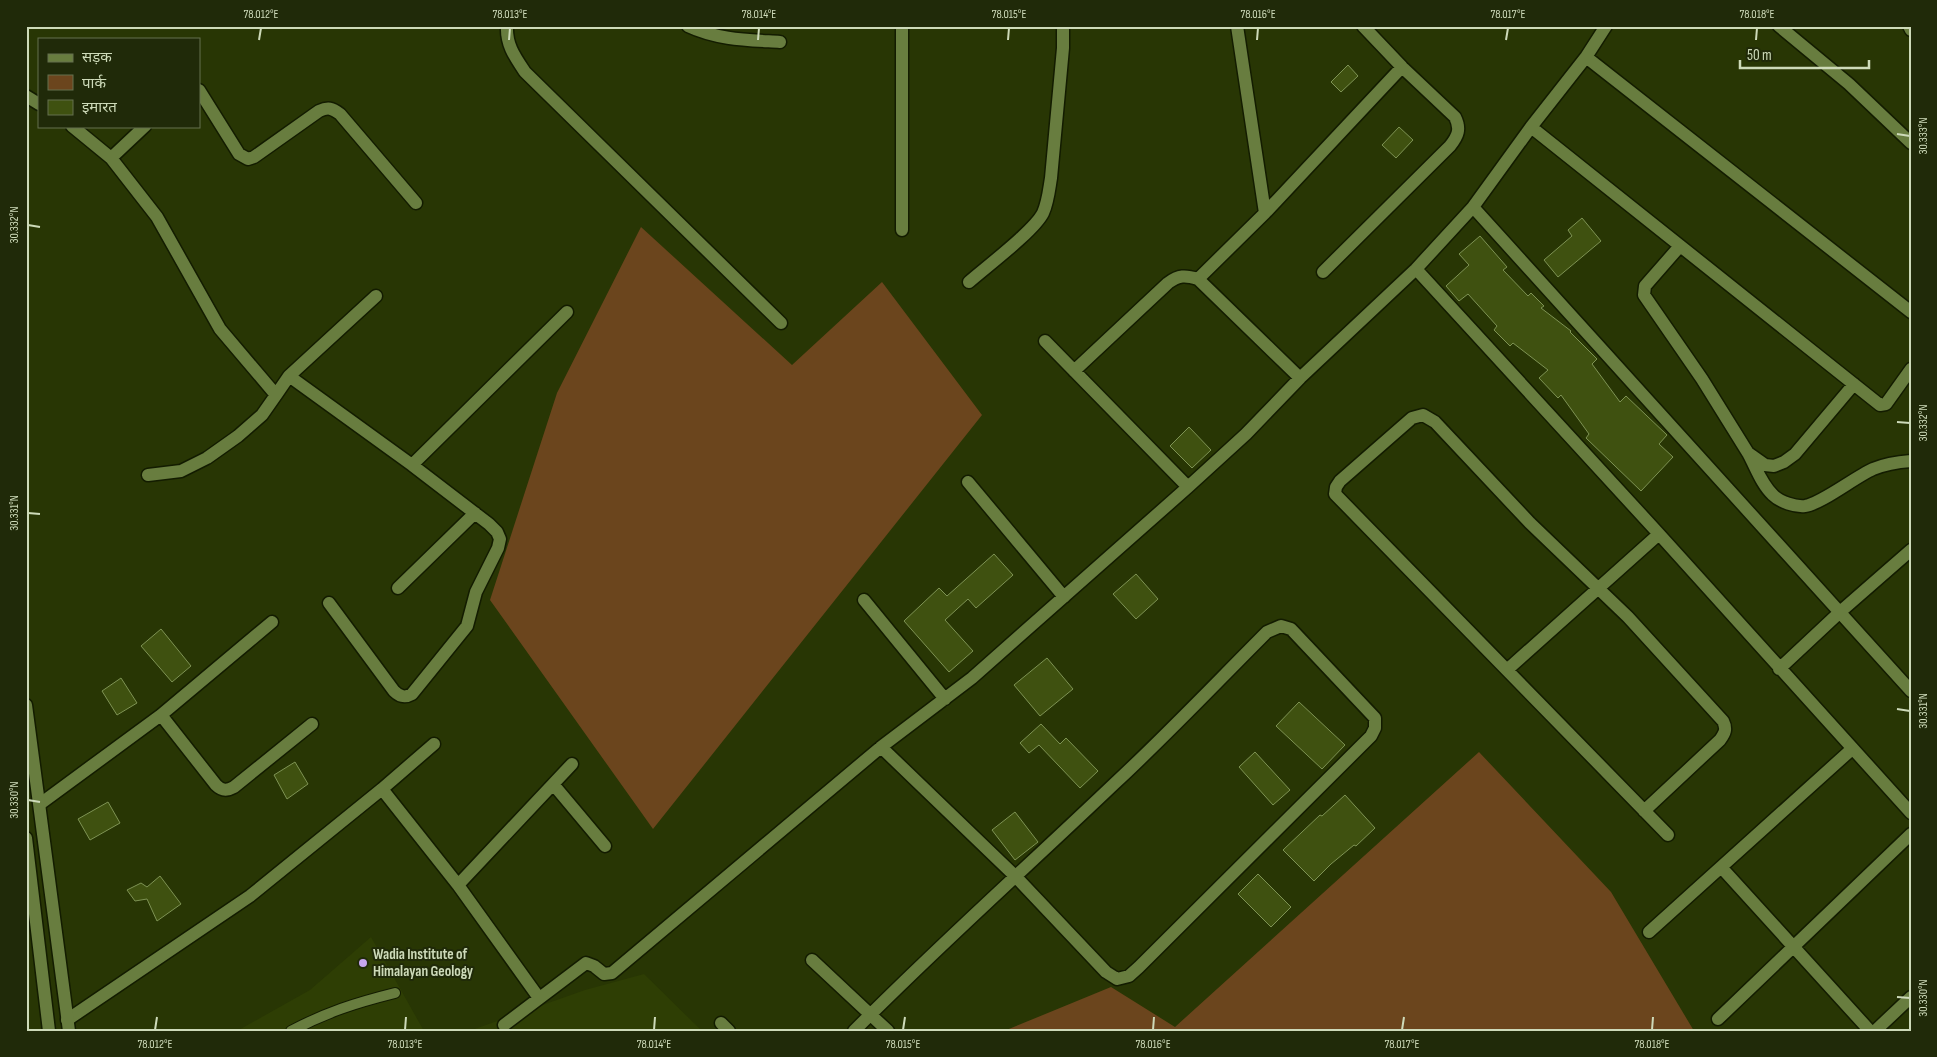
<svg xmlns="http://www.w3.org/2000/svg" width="1937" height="1057" font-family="'Sofia Sans Condensed','Noto Sans Devanagari',sans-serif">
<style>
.built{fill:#2e3e04}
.green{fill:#6b451d}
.building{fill:#3f5110;stroke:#7e9354}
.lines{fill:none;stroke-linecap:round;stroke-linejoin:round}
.service-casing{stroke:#131c00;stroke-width:12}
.minor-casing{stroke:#131c00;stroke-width:15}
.tertiary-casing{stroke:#131c00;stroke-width:15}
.service{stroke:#687d3f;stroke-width:10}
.minor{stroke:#687d3f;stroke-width:12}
.tertiary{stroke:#687d3f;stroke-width:12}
.ticks{fill:none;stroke:#cddab9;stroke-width:2}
.poi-dot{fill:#c7a6f0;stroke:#202a09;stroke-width:2}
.labels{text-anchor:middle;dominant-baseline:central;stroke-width:4;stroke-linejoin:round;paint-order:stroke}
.poi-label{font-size:15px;font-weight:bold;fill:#cddab9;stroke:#202a09;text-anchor:start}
.neatline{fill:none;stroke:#cddab9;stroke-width:2}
.ticks-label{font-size:12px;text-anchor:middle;fill:#cddab9}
</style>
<rect width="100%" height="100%" fill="#283604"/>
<!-- built -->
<path class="built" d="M371,937L424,1031H237L310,990Z
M644,974L702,1031H469L585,990Z"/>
<!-- green -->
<path class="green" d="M641,227L792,365L882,282L982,415L653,829L490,600L557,393Z
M1479,752L1611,892L1694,1031H1004L1111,987L1175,1027Z"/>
<!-- building -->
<path class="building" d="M1348,65L1358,76L1341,92L1331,82Z
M1399,127L1413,140L1396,158L1382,145Z
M1582,218L1601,241L1558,277L1544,260L1572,236L1568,230Z
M1480,236L1507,267L1503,270L1528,296L1531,293L1544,306L1541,308L1571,331L1570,332L1597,359L1592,364L1620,402L1626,396L1667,435L1659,444L1673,457L1641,491L1586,438L1589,434L1561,395L1558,398L1539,378L1548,370L1513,343L1510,346L1494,330L1497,326L1468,294L1459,301L1446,286L1469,265L1459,254Z
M1189,427L1211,450L1192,468L1170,446Z
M994,554L1013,575L976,608L968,599L945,620L973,651L949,672L904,621L939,588L947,596Z
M1136,574L1158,599L1136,619L1113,594Z
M161,629L191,666L172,682L141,646Z
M1047,658L1073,689L1040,716L1014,685Z
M121,678L137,703L117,715L102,691Z
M1299,702L1345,745L1322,769L1276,726Z
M1041,724L1060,744L1066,738L1098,771L1080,788L1039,745L1029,753L1020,743Z
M1255,752L1290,790L1273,805L1239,767Z
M295,762L308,784L287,799L274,775Z
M1345,795L1375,828L1356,846L1354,845L1331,864L1314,881L1283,850L1320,815L1322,816Z
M108,802L120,823L90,840L78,819Z
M1015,812L1038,842L1015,860L992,830Z
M1258,874L1291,907L1271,927L1238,894Z
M160,876L181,904L157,921L147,899L135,901L127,890L141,883L147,887Z"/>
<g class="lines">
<defs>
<path id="service" d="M291,1031C327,1012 355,1003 395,993"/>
<path id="minor" d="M507,26C506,45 515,57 525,72L781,323
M688,26C718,40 748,40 780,42
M902,26V230
M1237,26L1265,213
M1779,26L1849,84L1911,143
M1909,26L1911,30
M1586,57L1911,312
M199,90L239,154L248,159L254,157L319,111C328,107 332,108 340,114L416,203
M26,96L39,104
M72,126L111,158L157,217L220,329L276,395L289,376L412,465L489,524L497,532L500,539L498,548L476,592L467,626L412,694C405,698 400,697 394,691L329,603
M1531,127L1880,405L1886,404L1911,369
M111,158L145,126
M1473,207L1911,691
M1680,246L1645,286L1644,295L1702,379L1748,453L1765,465L1774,466L1784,462L1795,454L1854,384
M1416,269L1659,534L1911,813
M1323,272L1450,146C1458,136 1461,129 1455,117L1402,67L1363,26
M1198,279L1300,378
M969,282C986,267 1034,231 1043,213C1048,202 1049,190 1051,178L1063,48V26
M1045,341L1188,487
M1074,371L1168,283C1179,275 1185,275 1198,279L1265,213L1402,67
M289,376L376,296
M1749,455C1756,468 1762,485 1773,495C1780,502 1795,507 1805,506C1821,504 1855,477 1873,469C1885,464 1898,462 1911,461
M412,465L567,312
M148,475L181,471L207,458L238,436L262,415L276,395
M968,482L1064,597
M398,588L475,513
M864,600L945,699
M1508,669L1659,534
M1779,669L1840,612L1911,550
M161,715L216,785C222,791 227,791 234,787L312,724
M553,784L605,846
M382,789L458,885L539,998
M40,804L161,715L272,622
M1644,811L1720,740C1725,733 1727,729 1723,721L1628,617L1530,523L1435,422L1423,415L1412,418L1340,481L1336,487L1335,494L1668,835
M1721,867L1870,1031
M458,885L572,764
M1649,932L1852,749
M812,960L888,1031
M1718,1019L1911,834
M67,1020L250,896L382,789L434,744
M721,1023L729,1031
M504,1025L586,963L594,966L604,974L612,973L881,747L972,678L1188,487L1246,434L1300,378L1416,269L1473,207L1531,127L1586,57L1606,26
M854,1031C938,946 1028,866 1114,784C1167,735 1216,683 1267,632L1281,626L1291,629L1375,718V728L1371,736L1139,967L1129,976L1117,979L1106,972L1016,877L881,747
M1875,1031L1911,997"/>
<path id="tertiary" d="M26,705L69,1031
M26,838L49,1031"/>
</defs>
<!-- service casing -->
<use href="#service" class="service-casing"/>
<!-- minor casing -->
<use href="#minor" class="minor-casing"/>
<!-- tertiary casing -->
<use href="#tertiary" class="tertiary-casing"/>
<!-- service -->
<use href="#service" class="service"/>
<!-- minor -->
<use href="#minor" class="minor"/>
<!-- tertiary -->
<use href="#tertiary" class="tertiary"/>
</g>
<!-- ticks -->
<path class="ticks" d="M259,40L261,28M509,40L510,28M758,40L759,28M1008,40L1009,28M1257,40L1258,28M1506,40L1508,28M1756,40L1757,28M1897,134L1910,136M28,225L40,227M1897,422L1910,423M28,513L40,514M1897,709L1910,711M28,800L40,802M1897,997L1910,998M155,1030L157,1017M405,1030L406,1017M654,1030L655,1017M903,1030L905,1017M1153,1030L1154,1017M1402,1030L1404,1017M1652,1030L1653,1017"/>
<!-- markers -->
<circle class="poi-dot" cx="363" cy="963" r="5"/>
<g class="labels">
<!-- poi labels -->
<g class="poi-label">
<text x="373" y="954">Wadia Institute of<tspan x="373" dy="17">Himalayan Geology</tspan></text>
</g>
</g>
<!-- border -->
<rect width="1937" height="1057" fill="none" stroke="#202a09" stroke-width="55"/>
<!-- legend -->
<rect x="38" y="38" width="162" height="90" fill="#202a09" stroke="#65704f"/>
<rect x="48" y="54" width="25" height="8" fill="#687d3f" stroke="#65704f"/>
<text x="82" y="62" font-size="15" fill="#cddab9">सड़क</text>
<rect x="48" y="75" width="25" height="15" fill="#6b451d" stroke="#65704f"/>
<text x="82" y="88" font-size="15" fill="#cddab9">पार्क</text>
<rect x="48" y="100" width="25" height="15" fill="#3f5110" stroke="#65704f"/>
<text x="82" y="112" font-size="15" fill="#cddab9">इमारत</text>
<!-- scale -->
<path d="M1740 60v8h129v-8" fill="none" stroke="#cddab9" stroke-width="2.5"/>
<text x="1747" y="60" font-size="15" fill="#cddab9" stroke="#202a09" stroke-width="4" paint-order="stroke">50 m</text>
<rect x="28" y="28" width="1882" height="1002" class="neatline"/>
<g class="ticks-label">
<text x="261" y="18">78.012°E</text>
<text x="510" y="18">78.013°E</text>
<text x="759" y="18">78.014°E</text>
<text x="1009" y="18">78.015°E</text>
<text x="1258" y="18">78.016°E</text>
<text x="1508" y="18">78.017°E</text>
<text x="1757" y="18">78.018°E</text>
<text transform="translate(1923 136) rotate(-90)" y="4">30.333°N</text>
<text transform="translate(14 225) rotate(-90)" y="4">30.332°N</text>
<text transform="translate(1923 423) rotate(-90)" y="4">30.332°N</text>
<text transform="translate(14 513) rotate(-90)" y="4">30.331°N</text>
<text transform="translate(1923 711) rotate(-90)" y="4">30.331°N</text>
<text transform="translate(14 800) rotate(-90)" y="4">30.330°N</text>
<text transform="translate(1923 998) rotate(-90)" y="4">30.330°N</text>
<text x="155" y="1048">78.012°E</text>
<text x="405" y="1048">78.013°E</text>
<text x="654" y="1048">78.014°E</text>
<text x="903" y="1048">78.015°E</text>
<text x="1153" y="1048">78.016°E</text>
<text x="1402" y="1048">78.017°E</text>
<text x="1652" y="1048">78.018°E</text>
</g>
</svg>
